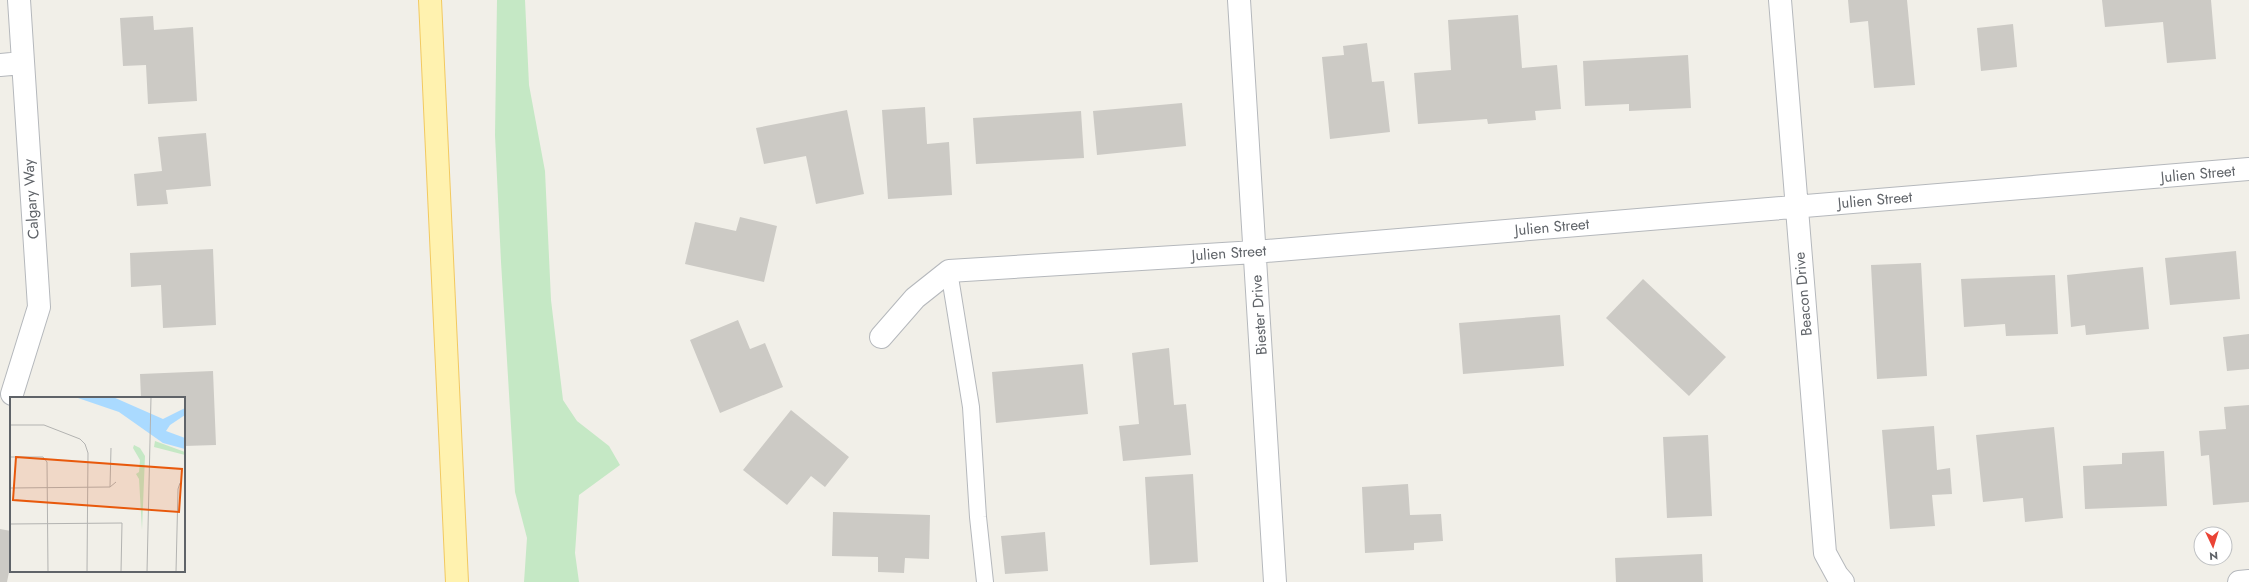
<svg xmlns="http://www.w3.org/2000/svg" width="2249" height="582" font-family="Jost,sans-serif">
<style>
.green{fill:#c5e8c5}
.building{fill:#cccac5}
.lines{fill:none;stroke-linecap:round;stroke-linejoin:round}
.service-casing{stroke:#b5b8bc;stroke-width:18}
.minor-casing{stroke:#b5b8bc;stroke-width:24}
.primary-casing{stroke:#f2c960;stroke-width:24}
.service{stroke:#fff;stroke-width:16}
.minor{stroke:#fff;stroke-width:22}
.primary{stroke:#fff2af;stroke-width:22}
.labels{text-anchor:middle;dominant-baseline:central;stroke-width:4;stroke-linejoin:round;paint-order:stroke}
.street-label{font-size:15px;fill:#5f6368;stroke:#fff}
.inset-road{fill:none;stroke:#b3b3b1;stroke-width:1}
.view{fill:#e8590c;fill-opacity:0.15;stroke:#e8590c;stroke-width:2}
.inset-edge{fill:none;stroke:#5f6368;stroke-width:2}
</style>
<rect width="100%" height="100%" fill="#f1efe8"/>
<!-- green -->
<path class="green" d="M497,0H525L529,85L545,171L551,300L563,400L577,421L609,446L620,465L579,495L575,553L579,582H524L527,538L515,492L501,262L495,135Z"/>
<!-- building -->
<path class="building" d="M1848,0H1907L1915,85L1874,88L1868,21L1850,23Z
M2102,0H2211L2216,59L2167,63L2163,22L2105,27Z
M1518,15L1522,68L1557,65L1561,109L1535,111L1536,120L1488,124L1487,119L1418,124L1414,73L1451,70L1448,20Z
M153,16L154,30L193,27L197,101L148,104L146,65L123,66L120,18Z
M2013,24L2017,67L1981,71L1977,28Z
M1367,43L1372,82L1384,81L1390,132L1330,139L1322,57L1344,55L1343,46Z
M1688,55L1691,108L1629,111V104L1585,106L1583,61Z
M1182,103L1186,146L1097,155L1093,111Z
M925,107L927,144L949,142L952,195L888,199L882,110Z
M847,110L864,194L816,204L806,156L764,164L756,128Z
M1081,111L1084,158L976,164L973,118Z
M206,133L211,186L166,190L168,204L137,206L134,174L162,171L158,137Z
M740,217L777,226L764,282L685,264L695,222L736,231Z
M213,249L216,325L163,328L161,285L131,287L130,253Z
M2236,251L2240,299L2170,305L2165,258Z
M1921,263L1927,376L1877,379L1871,265Z
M2143,267L2149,329L2086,335L2085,325L2071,327L2067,275Z
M2055,275L2058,334L2006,336L2005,324L1964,327L1961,279Z
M1643,279L1726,357L1689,396L1606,318Z
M1560,315L1564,366L1463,374L1459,323Z
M738,320L750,349L765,343L783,387L720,413L690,340Z
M2249,334V369L2227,371L2223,337Z
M1169,348L1174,405L1186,404L1191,455L1123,461L1119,426L1139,424L1132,353Z
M1083,364L1088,414L996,423L992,372Z
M213,371L216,445L184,446V398H141L140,374Z
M2249,405V502L2213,505L2209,455L2201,456L2199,431L2226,429L2224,407Z
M791,410L849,457L825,487L811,476L787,505L743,470Z
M1934,426L1937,470L1950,468L1952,494L1932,495L1935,526L1890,529L1882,430Z
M2054,427L2063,518L2025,522L2023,498L1983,502L1976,435Z
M1708,435L1712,516L1667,518L1663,437Z
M2164,451L2167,506L2085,509L2083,466L2122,464V453Z
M1193,474L1198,562L1150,565L1145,477Z
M1408,484L1410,515L1441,514L1443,541L1414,543V550L1365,553L1362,487Z
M833,512L930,515L929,559L905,558L904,573L878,572V557L832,556Z
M0,529L11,531V562L7,582H0Z
M1045,532L1048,571L1005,574L1001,536Z
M1702,554L1703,582H1616L1615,558Z"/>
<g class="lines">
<defs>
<path id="service" d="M949,271L971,407L978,517L985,582"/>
<path id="minor" d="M1239,0L1275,582
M1780,0L1825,553L1837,575L1843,582
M0,65L22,63
M881,337L915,298L949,271L1255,252L2249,169
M12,394L39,307L19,0
M2239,582L2249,581"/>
<path id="primary" d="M430,0L457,582"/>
</defs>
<!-- service casing -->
<use href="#service" class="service-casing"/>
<!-- minor casing -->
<use href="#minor" class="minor-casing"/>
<!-- primary casing -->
<use href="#primary" class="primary-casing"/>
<!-- service -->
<use href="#service" class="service"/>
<!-- minor -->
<use href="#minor" class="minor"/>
<!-- primary -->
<use href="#primary" class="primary"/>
</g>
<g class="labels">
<!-- street labels -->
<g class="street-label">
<text transform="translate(2198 174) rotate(-5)">Julien Street</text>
<text transform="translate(31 199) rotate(-94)">Calgary Way</text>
<text transform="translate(1875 200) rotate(-5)">Julien Street</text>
<text transform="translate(1552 227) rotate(-5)">Julien Street</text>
<text transform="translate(1229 253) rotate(-4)">Julien Street</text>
<text transform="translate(1803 294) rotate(-95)">Beacon Drive</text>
<text transform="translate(1259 315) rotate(-94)">Biester Drive</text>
</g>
</g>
<!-- overview -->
<g transform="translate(10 397)">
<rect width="175" height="175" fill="#f1efe8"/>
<path d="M145,44L175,55V58L144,50ZM124,48L130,51L135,59L132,133L129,82L126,77L129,75L130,63L123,51Z" fill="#c5e8c5"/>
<path d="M65,0H103L153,22L175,11V18L160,28L156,34L175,41V52L153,46L109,15Z" fill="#aadaff"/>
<path class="inset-road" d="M0,28H34L70,42L75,47L78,56L77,175M0,60H33L37,65L38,175M100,90L101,51M0,91L100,90L106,85M0,127L112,126L111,175M137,175L141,0M166,175L168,92L170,86"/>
<path class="view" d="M6,60L172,72L169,115L3,103Z"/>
<rect width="175" height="175" class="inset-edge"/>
</g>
<!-- north arrow -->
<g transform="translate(2213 546) rotate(176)"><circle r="19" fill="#ffffff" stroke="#bfc1c3"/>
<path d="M0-3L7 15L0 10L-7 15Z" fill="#ea4335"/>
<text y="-6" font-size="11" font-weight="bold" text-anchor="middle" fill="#5f6368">N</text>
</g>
</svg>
